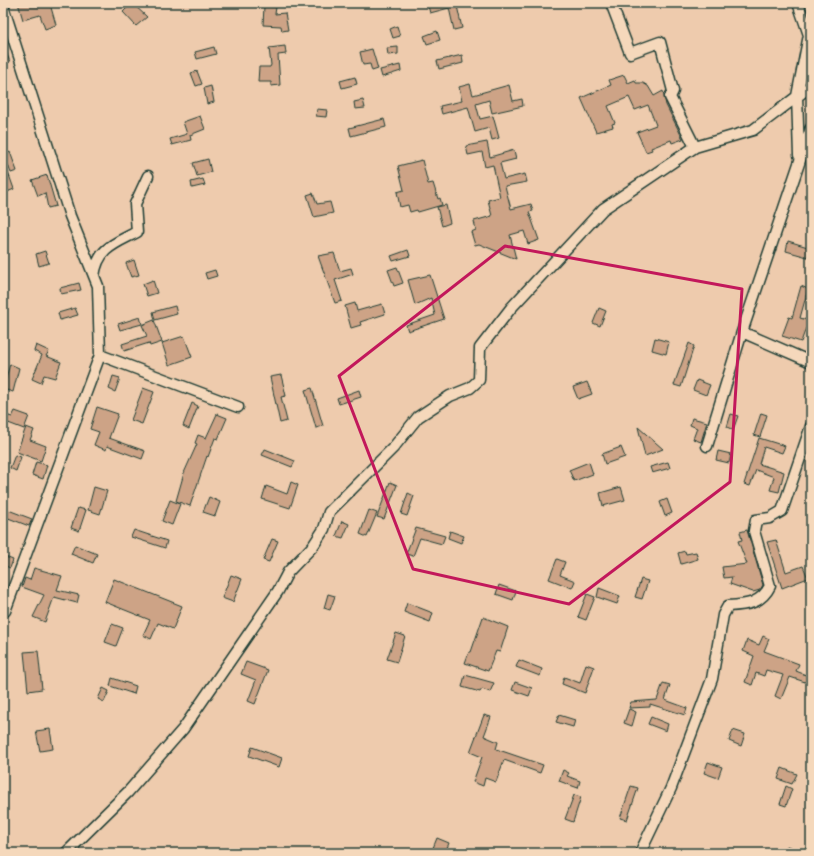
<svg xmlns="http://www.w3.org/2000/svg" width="814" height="856" font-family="'Shantell Sans',sans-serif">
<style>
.building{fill:#cda386;stroke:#1f3d34}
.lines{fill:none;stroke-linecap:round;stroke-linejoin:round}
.minor-casing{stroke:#1f3d34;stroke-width:13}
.minor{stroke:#f5d8bb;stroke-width:10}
.marked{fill:none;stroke:#c2185b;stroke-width:3;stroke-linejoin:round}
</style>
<rect width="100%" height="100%" fill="#eecbad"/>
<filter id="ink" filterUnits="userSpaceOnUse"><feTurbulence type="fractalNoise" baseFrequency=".025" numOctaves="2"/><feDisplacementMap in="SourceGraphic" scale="8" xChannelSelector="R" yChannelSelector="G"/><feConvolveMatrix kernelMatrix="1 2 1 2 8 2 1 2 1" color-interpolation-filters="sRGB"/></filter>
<g filter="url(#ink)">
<!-- building -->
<path class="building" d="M18,3H41L42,6L50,4L56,25L45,29L40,15L23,20Z
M132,3L147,17L136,26L123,12Z
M438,3H459L460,5L457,6L462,28L454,30L449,8L430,13L428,6Z
M264,6L276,7L275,14L285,13L288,30L282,31L281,26L263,25Z
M397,26L400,36L393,38L390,29Z
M437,31L440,40L427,44L424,36Z
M3,44L10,62L3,64Z
M285,46L286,54L278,55L280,85L271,86V82H258L259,67H270L271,65L269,48Z
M214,47L216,54L197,59L195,52Z
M398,47V54L388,55L387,48Z
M372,49L378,69L372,71L370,64L363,65L360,52Z
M462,55L463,63L439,69L437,61Z
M400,65L401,71L382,77L380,70Z
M197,71L202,84L196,86L191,73Z
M624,75L628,83L635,80L636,83H643L648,86L654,96L663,91L666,105L683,139L672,143L671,140L651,148L652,150L646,152L637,132L656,125L648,105L635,110L629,97L608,106L615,123L612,124L613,127L596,132L581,98L611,85L609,80Z
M355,77L357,84L342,88L340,81Z
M470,84L473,95L509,85L513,101L522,99L523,106L492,113L489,100L476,104L480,119L493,116L499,138L492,140L489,128L475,132L468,107L442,114L440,106L462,101L459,87Z
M211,86L214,102L207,104L204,88Z
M363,100L365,108L355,109L354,102Z
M317,109L327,110L326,117L316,116Z
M200,116L205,129L190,135L191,140L172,145L170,139L187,134L183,122Z
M384,119L386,127L351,136L349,128Z
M487,142L490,157L514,150L516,159L500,163L504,179L525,174L527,182L505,186L511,209L531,204L533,211L529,212L539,240L528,244L524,231L510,235L516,259L479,244L475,245L471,232L476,230L474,221L492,216L488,200L500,197L493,165L485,167L482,152L468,155L466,146Z
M10,152L17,171L11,173L4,155Z
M208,159L211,172L197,176L193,163Z
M422,160L428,184L433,183L438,199L440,198L442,205L418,212L417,210L410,212L408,205L400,207L397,192L404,190L398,166Z
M4,161L14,189L5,193L3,188Z
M47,175L56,206L48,208L45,193L38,196L32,180Z
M203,179L205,185L192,188L191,182Z
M313,193L317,204L330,202L333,213L314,217L307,195Z
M446,205L450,223L442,226L437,207Z
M788,241L811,248V258L786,251Z
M408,250L410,256L393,261L391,256Z
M45,251L49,263L39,266L36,254Z
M334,253L340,271L351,268L353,274L335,280L342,301L335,303L318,256Z
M134,260L139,275L131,277L126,263Z
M397,267L403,283L394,286L388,270Z
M215,270L217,276L207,279L205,273Z
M430,275L444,319L408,331L406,325L435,315L431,298L415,305L408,280Z
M153,280L157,293L147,296L143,284Z
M79,283L81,290L61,294L60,288Z
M801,286L808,289L800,318L811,321V330L806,328L801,342L782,336L789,317L792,318Z
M355,303L357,311L382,304L385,314L360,322L361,325L351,328L345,306Z
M175,306L177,314L155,320L153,312Z
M75,308L78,315L60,320L58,313Z
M599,308L606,311L600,326L593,323Z
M140,317L142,324L120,330L118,324Z
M154,320L162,342L150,346L149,343L124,351L122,344L147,336L142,325Z
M184,336L192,357L169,365L162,343Z
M655,338L669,342L666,354L652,350Z
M689,343L694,346L681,387L674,385Z
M36,345L49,351L46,356L61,362L55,378L44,375L41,383L32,379L42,355L34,351Z
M10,364L19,368L13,392L3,389Z
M281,375L286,396L281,397L287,421L280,423L270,377Z
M113,376L120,378L115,392L109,389Z
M697,380L710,385L706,395L693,390Z
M587,382L592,394L578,399L573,387Z
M143,388L154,392L142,424L131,420Z
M312,388L323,426L316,428L305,390Z
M359,390L361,397L339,404L337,398Z
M192,403L198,406L189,429L183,426Z
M97,407L118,414L109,438L145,451L142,459L107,446L106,450L94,445L99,432L90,429Z
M15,411L29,416L24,429L3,421V414L12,417Z
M761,413L767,415L760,437L754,435Z
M217,414L227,418L218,439L215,438L208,457L207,456L190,506L176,501L184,473L197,444L195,443L198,435L206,438Z
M731,414L738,416L733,430L727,427Z
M692,418L707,422L701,442L693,439L697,428L690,425Z
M26,427L34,430L30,440L46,446L41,461L17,452Z
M638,427L663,449L645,456Z
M759,438L785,446L782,453L764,447L759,464L784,472L779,492L770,490L774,477L756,470L750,486L744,484Z
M621,447L625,457L605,464L602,454Z
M265,449L295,461L292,467L262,455Z
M718,451L731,454L729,463L716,460Z
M15,455L21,457L16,471L10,468Z
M36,462L47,465L43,479L32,475Z
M589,462L593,474L574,481L569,470Z
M668,462L670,468L652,473L650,467Z
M291,482L298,485L290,508L262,499L266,486L287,494Z
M390,482L397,485L384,519L377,517Z
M94,487L107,491L100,514L88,510Z
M621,487L625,500L603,506L600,493Z
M408,493L414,496L407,516L401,514Z
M209,497L220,502L215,516L203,512Z
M667,499L672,513L665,516L660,502Z
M170,500L180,504L172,525L162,521Z
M3,508L32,519L29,526L3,516Z
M78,508L86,510L79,531L71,528Z
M369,510L377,513L367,537L360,534Z
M342,521L349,524L343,538L336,536Z
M416,528L445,536L442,544L420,538L413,556L406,554Z
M134,530L167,541L165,548L131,537Z
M747,530L763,585L760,590L753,592L730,584L732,577L724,578L722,567L747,564L738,541L742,540L740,532Z
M450,531L464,536L461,543L448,538Z
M272,539L278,541L269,562L263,560Z
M776,540L786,572L803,566L808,578L782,588L767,542Z
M75,545L97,554L93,563L71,554Z
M685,551L686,554L696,552L698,559L681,564L678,553Z
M3,556L13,560L10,568L3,565Z
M557,559L565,562L560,575L575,581L572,588L549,579Z
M34,568L62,576L57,590L79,595L77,603L54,597L45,622L33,617L44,595L22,587L25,578L30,580Z
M231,575L242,579L233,602L222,598Z
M114,579L182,606L173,629L158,623L151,639L143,635L150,620L105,602Z
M641,579L648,581L642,599L635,597Z
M499,585L516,591L513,600L496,594Z
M599,588L620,596L617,604L597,597Z
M328,594L335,596L330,610L324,608Z
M587,594L595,597L586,620L578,617Z
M407,603L433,613L430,622L404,612Z
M483,617L508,627L500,652L496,651L488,671L465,663L469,652H471Z
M112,624L123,628L116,646L105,642Z
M396,633L405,636L397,662L387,659Z
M763,636L769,639L764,651L799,664L796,671L811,677V684L790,677L781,699L775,696L783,675L766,670L764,676L756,673L752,685L745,682L754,656L743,651L747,640L759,645Z
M38,651L42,689L28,691L24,652Z
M519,660L542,669L540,676L516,667Z
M246,662L268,670L255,704L248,701L256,680L241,674Z
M586,664L594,667L585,693L562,684L564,677L580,683Z
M465,675L494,683L490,692L482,689L480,692L462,687Z
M112,678L136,686L134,694L110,686Z
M515,682L532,688L529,696L512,690Z
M663,683L670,685L665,700L687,708L685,715L650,704V707L629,708L631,702L657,700Z
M103,688L109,691L104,702L98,699Z
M629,709L636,712L632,726L624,723Z
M484,715L491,717L484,736L498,742L496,749L543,765L540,773L504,760L496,782L485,778L483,786L473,782L482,757L470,752Z
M559,715L575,720L573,727L556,722Z
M651,717L668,724L666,731L648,724Z
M50,729L53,749L40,751L36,731Z
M733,730L745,734L741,746L729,741Z
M252,747L282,758L279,767L249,756Z
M708,762L722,767L718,778L704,773Z
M782,768L797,774L792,784L778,779Z
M563,770L569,773L567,776L580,781L578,788L559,781Z
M631,786L638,788L627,820L620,818Z
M786,786L792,789L786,806L780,804Z
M574,795L581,797L573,822L565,819Z
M437,838L449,843L445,853H431Z
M787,846L805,852L804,853H784Z"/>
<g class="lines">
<defs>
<path id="minor" d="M611,3L630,53L660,42L673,91L670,97L695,147
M798,3L809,35L797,96L799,155
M3,6L70,216L98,286L100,355L5,611
M94,276C98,248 114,244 137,232L135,204L148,176
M742,332L811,362
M100,355L238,407
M707,446L742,332L811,128
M66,853L128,792L183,729L278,591L288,572L313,546L324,529L329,512L393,448L418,417L450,396L470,388L479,380L480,348L511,308L603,209L695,147L753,130L811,86
M640,853L671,788L712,679L723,615L728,606C746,605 761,604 770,586L754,531L756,520L770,518L782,511L811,426"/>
</defs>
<!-- minor casing -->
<use href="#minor" class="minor-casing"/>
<!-- minor -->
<use href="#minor" class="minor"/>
</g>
</g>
<!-- marked area -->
<path class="marked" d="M505,246L742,289L730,482L569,604L413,569L339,376Z"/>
<!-- margin -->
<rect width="814" height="856" fill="none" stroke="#f5d8bb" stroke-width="16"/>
<rect x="8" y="8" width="798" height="840" fill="none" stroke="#1f3d34" stroke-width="1.5" filter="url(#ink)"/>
</svg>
